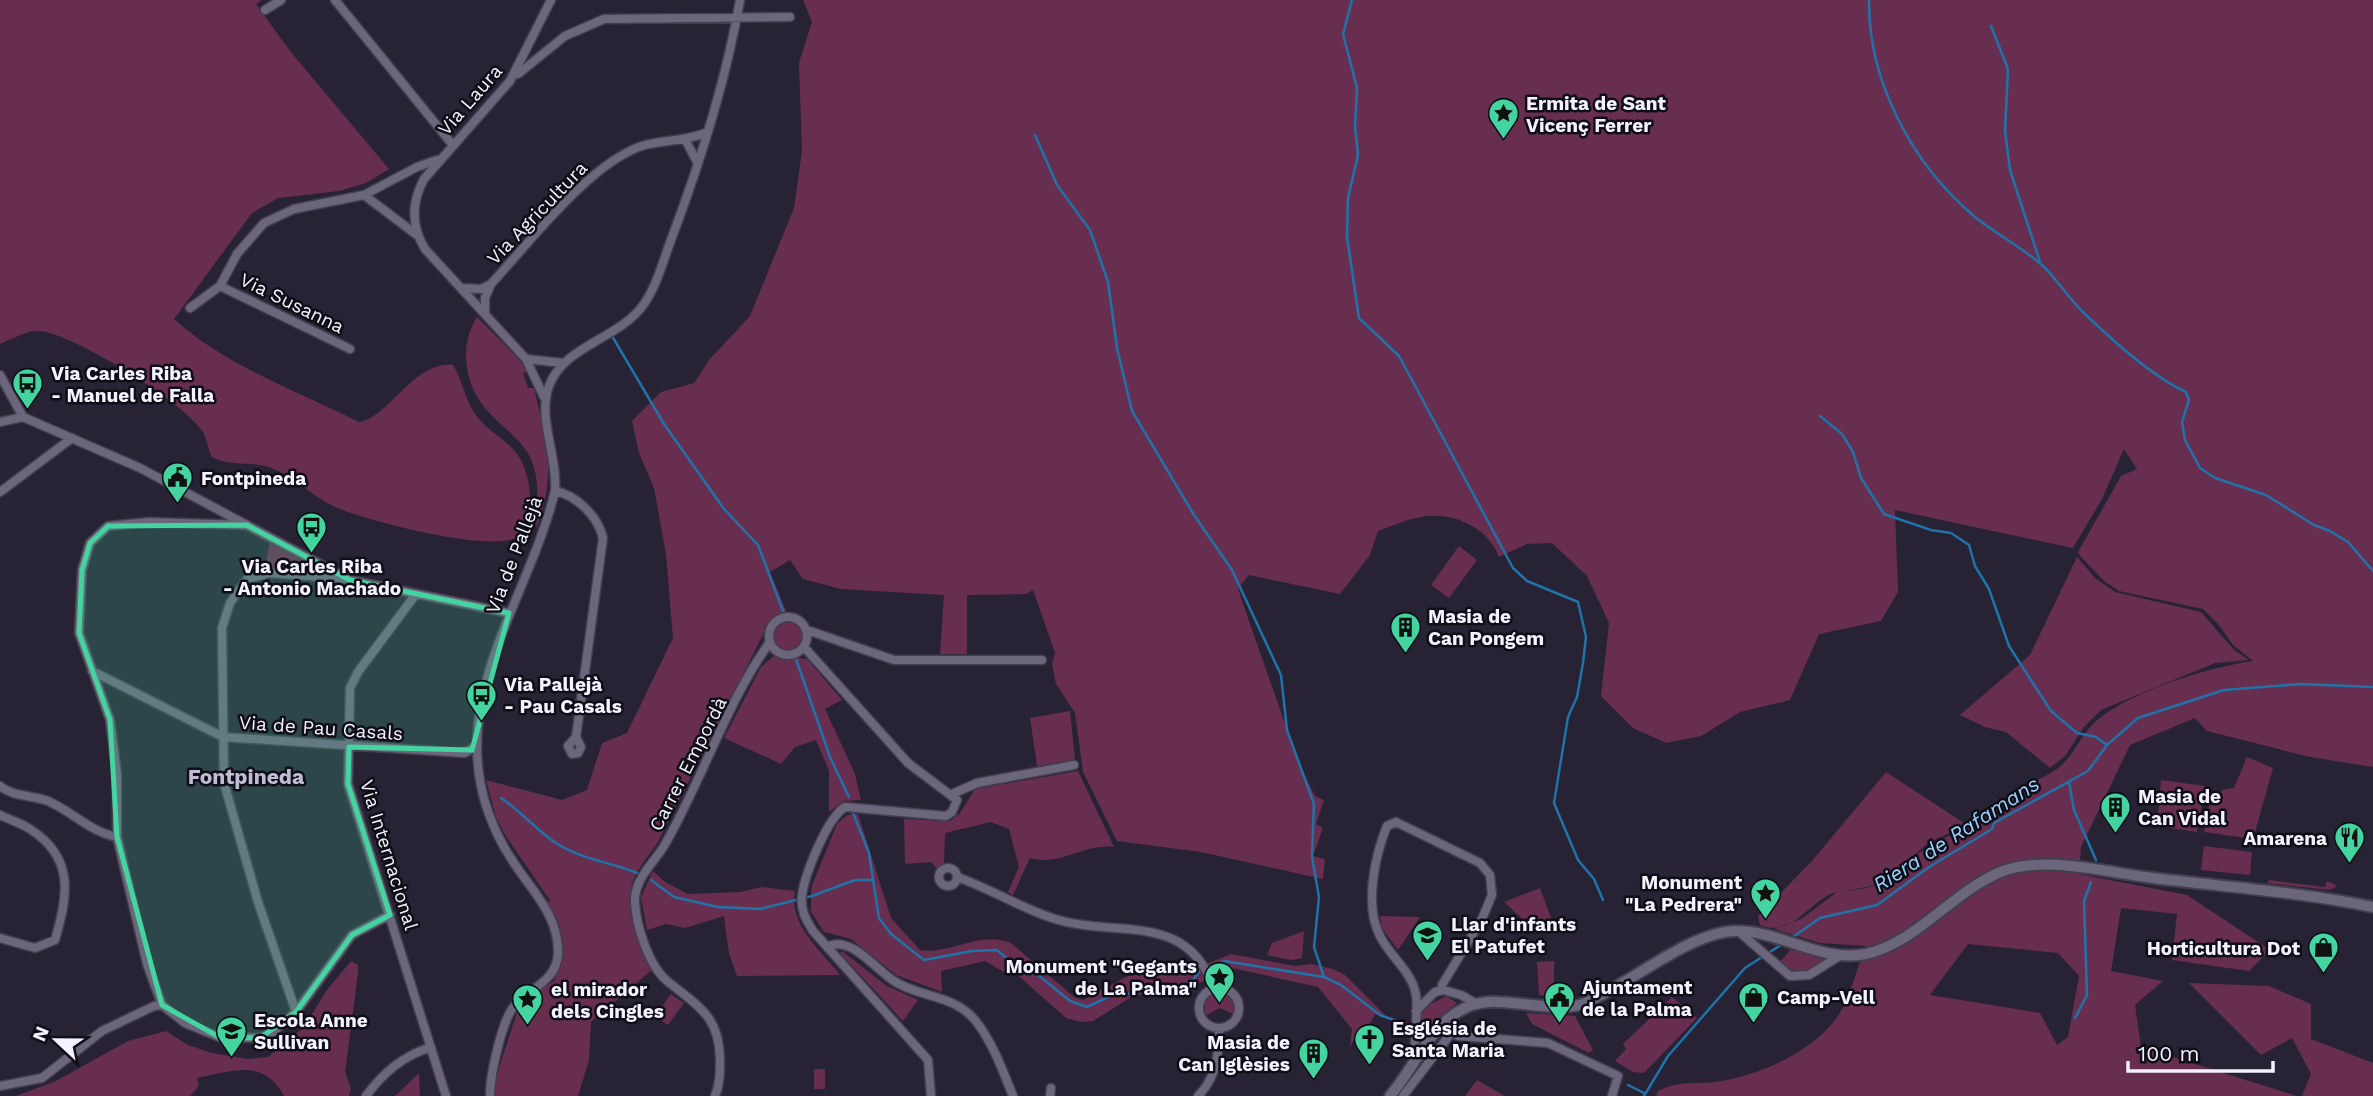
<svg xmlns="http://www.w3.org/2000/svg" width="2373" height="1096" font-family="'Work Sans',sans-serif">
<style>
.green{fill:#682e4f;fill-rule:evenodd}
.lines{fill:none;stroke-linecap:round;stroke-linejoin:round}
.stream{stroke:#1f73a9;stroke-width:2.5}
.minor-casing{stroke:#423f4e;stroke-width:11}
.secondary-casing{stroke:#423f4e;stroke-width:14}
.minor{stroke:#6b667c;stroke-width:8}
.secondary{stroke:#6b667c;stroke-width:10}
.marked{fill:#43d4a0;fill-opacity:0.2;stroke:#43d4a0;stroke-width:5;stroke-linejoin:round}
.labels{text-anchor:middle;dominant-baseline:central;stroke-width:5;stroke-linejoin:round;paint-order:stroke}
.street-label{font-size:19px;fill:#f4f2fe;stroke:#0f0e16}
.poi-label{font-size:19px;font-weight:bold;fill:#f4f2fe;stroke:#0f0e16;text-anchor:start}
.neighbourhood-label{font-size:21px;font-weight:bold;fill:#c1bcd5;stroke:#0f0e16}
.water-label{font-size:21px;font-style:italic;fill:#97d1fe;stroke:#0f0e16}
</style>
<rect width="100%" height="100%" fill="#272335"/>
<!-- green -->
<path class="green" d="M0,0H262L256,4L290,51L389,169L366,183L339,191L278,198L252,213L174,319C226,366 297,391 359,422C390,417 414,360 453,365C462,379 465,399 475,414C487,431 505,438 517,454C532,474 536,516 519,536C494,554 374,522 343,510C315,500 296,477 269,467C250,461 230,467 212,457C208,450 207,439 203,432C185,403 74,334 40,331C29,329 11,340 0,344Z
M803,0H2373V767L2310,757L2207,731L2195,718L2130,745L2081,847L2079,874L2187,895L2270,950L2249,971L2172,960L2177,914L2121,908L2111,971L2163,981L2135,1005L2141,1047L2297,1096H1656L1658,1091C1685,1078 1695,1086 1721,1081C1762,1074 1814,1051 1838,1016C1850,998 1857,967 1866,946L1820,943L1774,929L1801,919L1837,892C1812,897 1793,939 1760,925L1758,916L1812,861L1886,772L1967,825L1928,843L1881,884L1845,891C1902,885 1889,872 1930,845C1944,835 1964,834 1978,823C1991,814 2000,801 2013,792C2025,784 2039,780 2051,773C2072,761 2077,741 2092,725C2125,693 2208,667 2253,661L2233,645L2219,625L2203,609L2119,591L2104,581L2081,557L2078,552L2121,476L2137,469L2124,449L2102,499L2073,548L1895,510L1898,592L1881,621L1819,634L1790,700L1740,712L1701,736L1666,743L1633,728L1601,696L1609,623L1587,576L1552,543L1527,544L1499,557C1488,527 1452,511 1421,517C1407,519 1392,526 1378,531L1370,555L1340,594L1249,575L1238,588L1243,604L1300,766L1315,796L1324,800L1316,824L1323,828L1313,856L1325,859L1323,879L1201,852L1117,841L1083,772L1075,713L1056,684L1052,664L1055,653L1033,590L1026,594L967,595V654H940L944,595L841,589L803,579L790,560L770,572L787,613L778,614L769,623L658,842C651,853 642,863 636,874C620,906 638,940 652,970L591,1022L589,1060L578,1096H490L520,1003L554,981L561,963L563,942L558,921L556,923L543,899L551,902L505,835L496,817L486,780L562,800L587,790L602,743L627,733L673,638L666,554L654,488L639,453L632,421L661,392L694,383L710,359L750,316L794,208L802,151L799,63L812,22ZM1968,944L2058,953L2079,976L2068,1037L2057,1045L2040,1013L1930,995Z
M477,317L519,359L527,372L523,373L528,388H534L536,396C548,450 556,476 536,529C537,505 541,477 529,455C518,436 498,424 485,408C464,383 459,344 477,317Z
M270,540L326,570V573L265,570Z
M1459,546L1477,560L1449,598L1431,585Z
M2077,557L2095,578L2115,592L2201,612L2234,650L2249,660L2215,663L2101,710L2084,727L2065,756L2050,768L2006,732L1985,727L1960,715L2030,655Z
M772 636a16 16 0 1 1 32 0a16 16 0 1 1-32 0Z
M775,655L807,659L842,700L825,709L855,774L861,800L844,801L829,812V771L816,740L795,747L781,764L724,738L761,667Z
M1070,711L1075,760L1037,766L1030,718Z
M2247,757L2273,768L2253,839L2204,832L2210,800L2220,801L2222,790L2234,788Z
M1078,771L1114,847C1084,843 1060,867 1030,858L1013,895L1008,892L1019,867L1009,829L991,822L945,833L944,864L937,869L931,862L905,864L904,819L950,821L960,813L975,789Z
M2161,780L2205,786L2197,832L2157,826Z
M858,814L891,918L920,950C950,955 979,930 1011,943L1074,997L1083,1000L1128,976L1192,963L1201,964L1208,980L1195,984L1194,991L1186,987L1133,996L1093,1021L1081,1022L1066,1018L1012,970L1007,974L985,961L941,971L942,992L896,975L851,939L824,932L811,912V888L837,824L847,815Z
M2204,846L2252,852L2250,875L2201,870Z
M653,871L665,882L688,894L740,892L762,887L795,891C788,925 822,951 840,975L737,976L729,953L724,916L685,928L666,924L647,930L641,897Z
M2269,880L2325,887L2327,881L2336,885L2335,888L2329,890L2267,883Z
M1540,888L1557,934L1535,931L1504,902Z
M1380,916L1420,917L1398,950L1382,928Z
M1304,931L1302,958L1291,960L1267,955L1272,943Z
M1794,946L1833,958L1807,974L1794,975L1779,963Z
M842,951L887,986L918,1000L903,1021L840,953Z
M1231,954L1295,966L1312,964L1333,969L1345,975L1386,1016L1414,1024V1030L1375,1014L1364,1035L1354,1030L1364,1039L1355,1038L1350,1047L1352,1029L1318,987L1232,968L1213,979L1206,964Z
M351,961L358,965V973L345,1072L351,1089L349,1096H284C264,1057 231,1072 197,1078L199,1086L190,1096H16L56,1081L128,1041L166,1031L188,1045L212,1053L248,1059L268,1057L304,1027L327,990Z
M1554,961V996L1539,995L1537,962Z
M2189,983L2269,986L2311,1004V1039L2373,1063V1096H2302L2311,1074L2292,1038L2261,1055Z
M1218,990L1225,991L1234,998L1235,1015L1220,1008L1205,1016V998Z
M671,994L684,1003L668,1025L655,1016Z
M1446,996L1457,1003C1447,1010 1427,1031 1419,1032L1422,1009Z
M1672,997L1697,1018L1644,1073L1633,1072L1615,1061L1626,1049L1623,1044Z
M1526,1013L1575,1016L1593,1050L1589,1053L1532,1024Z
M814,1069H825V1089H814Z
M419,1073L420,1096H395Z
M1477,1080L1505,1096H1465Z"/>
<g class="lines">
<!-- stream -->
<path class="stream" d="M1352,0L1343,34L1357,88L1355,126L1358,155L1348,198L1347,237L1359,318L1399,356L1513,568L1527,581L1578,602L1586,637L1583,663L1577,697L1568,717L1554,803L1578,860L1594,879L1603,900
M1869,0C1868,82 1913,165 1975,217C1997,235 2024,248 2044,267C2059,282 2070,300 2086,315C2113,341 2153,377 2186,392L2189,400L2182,422L2185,440L2200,468L2215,478L2266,495L2314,525L2330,531L2348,542L2373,571
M1991,26L2008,69L2005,131L2010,170L2040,262
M1035,135L1057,185L1090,230L1108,282L1117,348L1132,411L1194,515L1232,570L1281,675L1287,730L1314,804L1312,857L1319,897L1314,947L1324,977
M612,336L664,424L724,509L758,545L783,611
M1820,416L1842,434L1853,452L1861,478L1884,514L1931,530L1951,533L1969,545L1975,566L1989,589L2009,646L2051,711L2077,733L2096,737L2107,745
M795,656L830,757L849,797
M2069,782L2074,810L2096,860
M501,798C521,811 536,830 556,843C580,859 610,862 637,873
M852,810L869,853L879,918L891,934L924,960L972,951L997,950L1025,974H1037L1070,1001L1087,1007L1108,997L1191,983L1200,970
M651,880L674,897L718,907L760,909L812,896L855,880H873
M1790,939L1820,918L1877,905L1929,867L1992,829L1994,823L2088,771L2107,745L2138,718L2224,690L2300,684L2373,687
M1216,965L1224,961L1324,977L1341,985L1380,1015L1413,1027
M2075,1018L2087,995L2084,901L2091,882
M1628,1085L1644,1093
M1644,1096L1668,1056L1745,968L1784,943"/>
<defs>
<path id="minor" d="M335,0L452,144
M265,10L281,0
M518,74L565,36L604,19L790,17
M686,141L697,162
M364,195L417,235
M220,286L350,349
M461,288L481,289L491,284
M190,308L220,286L237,254L264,223L294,209L364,195L417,167L437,160
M485,313V298L491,284C529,243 592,160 645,145C668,139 684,142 708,132
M526,359L563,363
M0,375L23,417L140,468L350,580L509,613
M544,397L526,359L425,249C411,226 411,203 424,179L510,81L551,0
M0,422L23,417
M555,491C576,495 598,516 603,538L576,737L581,747L578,753L572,754L568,746L576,737
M0,492L72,438
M416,594L358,672L350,688L348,784L446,1096
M769 636a19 19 0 1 1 38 0a19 19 0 1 1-38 0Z
M807,630L894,660H1042
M804,647L908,763L957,800L952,812L946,816L845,807C827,818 805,874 802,895C800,909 806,920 813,931L928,1060L931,1096
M92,671L223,737L465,753L476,746
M0,786C13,797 32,795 48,801C73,812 90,832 117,837
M952,794L977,783L1074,765
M0,815C10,820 21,823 30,829C75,858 68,895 55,940L35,948L0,938
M939 877a9 9 0 1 1 18 0a9 9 0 1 1-18 0Z
M957,877C989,888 1019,907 1052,918C1114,939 1186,909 1214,988
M1738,931L1790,976L1809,975L1841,955
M827,947C850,934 875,969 894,981C920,998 953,994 975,1020C992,1041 1003,1071 1013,1096
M1199 1008a20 20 0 1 1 40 0a20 20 0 1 1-40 0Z
M1443,990L1461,995L1477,1004
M162,1005L147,964L117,837V775L110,720L79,633L82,570L90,543L108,526L149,522L247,525
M1416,1011L1435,992L1443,990
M296,1012L258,902L224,783L222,628L230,603L247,579L269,573L347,579
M1447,1019L1452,1032L1458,1036L1548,1043L1618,1076L1612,1096
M1415,1060C1413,1038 1419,1016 1416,995C1412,971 1390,957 1380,936C1364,906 1375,855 1387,826L1396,822L1480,863L1490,875L1492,895L1482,919L1442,985L1443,990
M0,1086L42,1078L102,1031L154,1006L162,1005L185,1023L219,1037L260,1038L272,1033L296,1012L352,935L390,915
M366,1096C384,1072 403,1056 431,1047
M490,1096C490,1075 501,1026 512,1009C527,988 557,983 558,953C559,915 531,890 512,860C500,842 491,822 485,802C452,691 530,595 555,491C558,457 537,417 549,386C564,345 620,339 644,304C657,285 663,261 671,240C700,163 726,81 740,0
M715,1096C720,1084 720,1072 720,1059C719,1014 697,1006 666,980C648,964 636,925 635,902C634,879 653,864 664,846C701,783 727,701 770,642
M1050,1096L1051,1088
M1198,1096C1217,1077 1219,1054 1219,1028
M1403,1096L1452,1032"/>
<path id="secondary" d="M1390,1096C1422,1059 1439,998 1499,1002C1525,1003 1554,1010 1580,1005C1627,987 1689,931 1737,931C1781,931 1821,963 1866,954C1919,942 1955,888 2006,870C2047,856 2110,873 2153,878C2226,887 2301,892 2373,907"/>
</defs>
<!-- minor casing -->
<use href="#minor" class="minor-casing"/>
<!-- secondary casing -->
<use href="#secondary" class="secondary-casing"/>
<!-- minor -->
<use href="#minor" class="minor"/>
<!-- secondary -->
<use href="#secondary" class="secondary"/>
</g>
<!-- marked area -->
<path class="marked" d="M247,525L350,580L509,613L472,750L349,747L348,784L390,915L352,935L296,1012L260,1038L219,1037L162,1005L117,837L110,720L79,633L82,570L90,543L108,526Z"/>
<!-- icons -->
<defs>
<symbol id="sight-pin" viewBox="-11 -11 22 30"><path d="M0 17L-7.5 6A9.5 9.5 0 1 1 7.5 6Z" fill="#43d4a0" stroke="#0f0e16"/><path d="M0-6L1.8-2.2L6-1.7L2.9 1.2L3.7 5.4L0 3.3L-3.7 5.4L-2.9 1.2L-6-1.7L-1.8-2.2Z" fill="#111"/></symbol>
<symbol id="bus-pin" viewBox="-11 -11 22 30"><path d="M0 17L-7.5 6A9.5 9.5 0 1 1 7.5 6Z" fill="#43d4a0" stroke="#0f0e16"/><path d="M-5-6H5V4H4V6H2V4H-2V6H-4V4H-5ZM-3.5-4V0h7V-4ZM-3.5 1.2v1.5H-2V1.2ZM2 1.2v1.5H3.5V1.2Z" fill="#111"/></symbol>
<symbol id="civic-pin" viewBox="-11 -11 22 30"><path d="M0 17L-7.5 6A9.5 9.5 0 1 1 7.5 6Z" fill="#43d4a0" stroke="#0f0e16"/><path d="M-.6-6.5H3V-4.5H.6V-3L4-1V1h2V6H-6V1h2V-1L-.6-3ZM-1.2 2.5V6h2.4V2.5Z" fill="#111"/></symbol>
<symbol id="building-pin" viewBox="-11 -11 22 30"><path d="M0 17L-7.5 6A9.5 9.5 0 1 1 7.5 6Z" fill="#43d4a0" stroke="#0f0e16"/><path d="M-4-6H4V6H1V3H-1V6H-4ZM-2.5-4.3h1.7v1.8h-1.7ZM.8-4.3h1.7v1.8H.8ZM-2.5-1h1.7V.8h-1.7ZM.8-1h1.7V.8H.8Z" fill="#111"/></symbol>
<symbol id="restaurant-pin" viewBox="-11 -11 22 30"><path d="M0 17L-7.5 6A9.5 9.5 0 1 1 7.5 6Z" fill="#43d4a0" stroke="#0f0e16"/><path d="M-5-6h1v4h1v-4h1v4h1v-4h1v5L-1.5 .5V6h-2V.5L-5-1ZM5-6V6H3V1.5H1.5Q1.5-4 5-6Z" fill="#111"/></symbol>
<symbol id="school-pin" viewBox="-11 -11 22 30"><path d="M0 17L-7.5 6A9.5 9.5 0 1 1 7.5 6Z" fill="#43d4a0" stroke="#0f0e16"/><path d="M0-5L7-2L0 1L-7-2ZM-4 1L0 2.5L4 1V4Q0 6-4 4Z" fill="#111"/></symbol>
<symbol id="shop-pin" viewBox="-11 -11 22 30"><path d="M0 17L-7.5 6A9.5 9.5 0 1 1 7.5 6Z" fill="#43d4a0" stroke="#0f0e16"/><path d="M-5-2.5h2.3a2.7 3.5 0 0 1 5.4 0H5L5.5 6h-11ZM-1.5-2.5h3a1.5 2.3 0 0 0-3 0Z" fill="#111"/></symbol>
<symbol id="church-pin" viewBox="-11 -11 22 30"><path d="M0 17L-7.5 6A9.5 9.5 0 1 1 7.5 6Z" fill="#43d4a0" stroke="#0f0e16"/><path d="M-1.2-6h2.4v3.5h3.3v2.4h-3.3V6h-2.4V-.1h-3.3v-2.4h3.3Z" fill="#111"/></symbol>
</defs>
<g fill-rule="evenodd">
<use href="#sight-pin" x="1486" y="96" width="35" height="47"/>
<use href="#bus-pin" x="10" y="366" width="35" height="47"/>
<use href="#civic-pin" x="160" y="460" width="35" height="47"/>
<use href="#bus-pin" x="294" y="510" width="35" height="47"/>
<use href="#building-pin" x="1388" y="610" width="35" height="47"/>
<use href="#bus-pin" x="464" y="678" width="35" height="47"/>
<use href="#building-pin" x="2098" y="790" width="35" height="47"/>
<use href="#restaurant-pin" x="2332" y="820" width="35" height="47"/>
<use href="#sight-pin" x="1748" y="876" width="35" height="47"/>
<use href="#school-pin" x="1410" y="918" width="35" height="47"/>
<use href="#shop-pin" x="2306" y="930" width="35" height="47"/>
<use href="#sight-pin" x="1202" y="960" width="35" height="47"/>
<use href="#shop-pin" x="1736" y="980" width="35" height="47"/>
<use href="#civic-pin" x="1542" y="980" width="35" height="47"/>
<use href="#sight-pin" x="510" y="982" width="35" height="47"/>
<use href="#school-pin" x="214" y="1014" width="35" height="47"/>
<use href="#church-pin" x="1352" y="1022" width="35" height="47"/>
<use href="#building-pin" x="1296" y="1036" width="35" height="47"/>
</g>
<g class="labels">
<!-- street labels -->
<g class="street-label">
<text transform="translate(470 100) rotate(-49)">Via Laura</text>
<text transform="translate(537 213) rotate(-46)">Via Agricultura</text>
<text transform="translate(292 303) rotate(26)">Via Susanna</text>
<text transform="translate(514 555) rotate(-69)">Via de Pallejà</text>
<text transform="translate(321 728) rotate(4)">Via de Pau Casals</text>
<text transform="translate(688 764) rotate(-63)">Carrer Empordà</text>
<text transform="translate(389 855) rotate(73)">Via Internacional</text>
</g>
<!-- poi labels -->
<g class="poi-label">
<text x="1526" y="103">Ermita de Sant<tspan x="1526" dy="22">Vicenç Ferrer</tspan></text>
<text x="51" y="373">Via Carles Riba<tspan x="51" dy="22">- Manuel de Falla</tspan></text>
<text x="201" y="478">Fontpineda</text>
<text x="312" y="566" text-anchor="middle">Via Carles Riba<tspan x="312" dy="22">- Antonio Machado</tspan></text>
<text x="1428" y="616">Masia de<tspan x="1428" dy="22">Can Pongem</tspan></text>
<text x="504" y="684">Via Pallejà<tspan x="504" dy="22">- Pau Casals</tspan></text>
<text x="2138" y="796">Masia de<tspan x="2138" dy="22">Can Vidal</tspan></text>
<text x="2327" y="838" text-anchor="end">Amarena</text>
<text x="1742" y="882" text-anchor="end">Monument<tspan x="1742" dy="22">"La Pedrera"</tspan></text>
<text x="1451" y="924">Llar d'infants<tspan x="1451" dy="22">El Patufet</tspan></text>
<text x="2300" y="948" text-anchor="end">Horticultura Dot</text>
<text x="1197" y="966" text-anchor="end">Monument "Gegants<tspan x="1197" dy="22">de La Palma"</tspan></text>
<text x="1582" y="987">Ajuntament<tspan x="1582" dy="22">de la Palma</tspan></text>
<text x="551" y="989">el mirador<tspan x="551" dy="22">dels Cingles</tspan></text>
<text x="1777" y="997">Camp-Vell</text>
<text x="254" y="1020">Escola Anne<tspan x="254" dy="22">Sullivan</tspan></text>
<text x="1392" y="1028">Església de<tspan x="1392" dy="22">Santa Maria</tspan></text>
<text x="1290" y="1042" text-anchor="end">Masia de<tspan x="1290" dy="22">Can Iglèsies</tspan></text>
</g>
<!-- neighbourhood labels -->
<g class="neighbourhood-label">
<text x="246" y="776">Fontpineda</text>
</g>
<!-- water labels -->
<g class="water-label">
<text transform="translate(1956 834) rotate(-33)">Riera de Rafamans</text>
</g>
</g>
<!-- north arrow -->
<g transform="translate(56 1040) rotate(292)" stroke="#0f0e16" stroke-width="5" paint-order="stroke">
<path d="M0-5L12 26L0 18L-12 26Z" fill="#f4f2fe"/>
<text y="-10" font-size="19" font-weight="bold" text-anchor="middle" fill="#f4f2fe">N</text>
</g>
<!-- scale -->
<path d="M2128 1061v10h145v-10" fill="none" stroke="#f4f2fe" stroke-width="3.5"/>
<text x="2138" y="1061" font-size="21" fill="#f4f2fe" stroke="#0f0e16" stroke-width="5" paint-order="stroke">100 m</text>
</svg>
